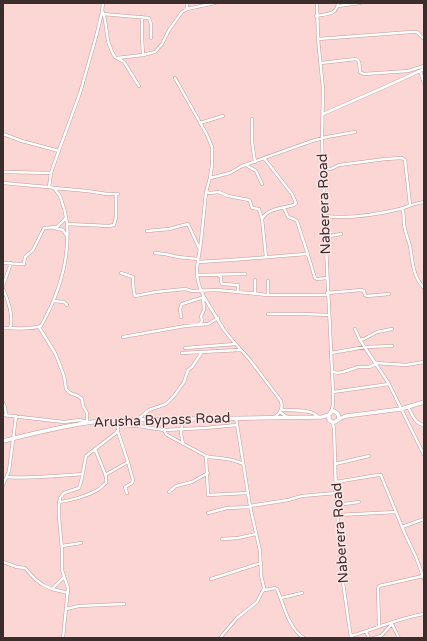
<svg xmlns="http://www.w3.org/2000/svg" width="427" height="641" font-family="'Varela Round',sans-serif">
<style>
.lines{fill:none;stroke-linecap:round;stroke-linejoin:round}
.minor-casing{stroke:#be9a99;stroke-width:3.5}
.major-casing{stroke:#be9a99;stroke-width:4.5}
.minor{stroke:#fff;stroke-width:2.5}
.major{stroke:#fff;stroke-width:3.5}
.labels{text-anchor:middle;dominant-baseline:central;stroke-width:3;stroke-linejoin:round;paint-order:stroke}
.street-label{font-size:14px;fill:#3b2d2c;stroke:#ffe7e6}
</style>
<rect width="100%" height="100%" fill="#fcd6d4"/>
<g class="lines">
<defs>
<path id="minor" d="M187,3V9
M317,3L318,39L323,89L322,138L324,204L333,392V405L331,412
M338,6L360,3
M103,12L105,20L108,41L112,52L115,57L124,62L139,86
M103,14L149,18L151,24V38
M316,16C326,14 337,15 338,3
M142,17V38L143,55
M318,39L411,32H417L424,39
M117,58L143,55L155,52L162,44L169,30L182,12L187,9L215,3
M321,63L356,59C361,61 359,67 360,72L364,74L408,71L424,66
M420,71L424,83
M175,78L207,135L212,147V165L210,178L206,192L201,241L197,268V275L199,285L204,297L224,330L233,341L250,360L281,401C283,409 280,413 275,417
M323,114L387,86L424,69
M252,119V142L255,162
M200,123L223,116
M3,134L22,141L59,151
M246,165L256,171L262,184
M323,168L331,169L339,165L370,161L385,159L402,158L405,160L410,205
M3,172L51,173
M210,178L230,173L242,166L312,141L327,137L355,132
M3,183L36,186L49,187L51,173L54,164L80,93L96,37L102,12L103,3
M49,187L54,188L87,191L107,194H118
M206,192L210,193L219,192L228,196L249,200L250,201L252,208L259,209L262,219L266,257
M284,208L288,217L294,219L297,221L308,255
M402,209C405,214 403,219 404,224C405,232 408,239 410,246C413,262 412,275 424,288
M325,216C350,219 375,215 400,209C403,208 406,207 409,206C413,204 419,203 424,202
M262,219C267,209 283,208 294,205L296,203L292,194L264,158
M67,224L109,226L114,225L116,217V195
M54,228L63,230L67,236
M147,231L169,229L188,224L200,250
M325,237L341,234
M155,253L165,254L178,257L198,259
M198,262L231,260L306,254L308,255L315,278L317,279L327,278
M3,263L21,264H24L25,257L33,250L44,228L57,227L66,218
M121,273L133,277C133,283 133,290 135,296L156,292L185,289L192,291L217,290L268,295H328
M197,275L245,274
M218,275L221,277V282L222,284L238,285V292
M255,280V293
M3,286L11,263
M3,289C8,299 14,318 10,328
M327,293L361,290L364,291L365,295L367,296L389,294
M268,295V281
M54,301L64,302L67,305
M268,314H304L329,315
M181,317L180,309L182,304L204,297
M199,325L202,321L201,316L204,310L203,297
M39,327L55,353L58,360L64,376L66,389L70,393L78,396L82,399L83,406L87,413V422
M3,328C15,328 30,330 41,326C59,294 70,261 67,223C66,215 64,207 61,199L60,196L54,188
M355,329L360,340L389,384L424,455
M123,337L185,326L208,324L218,318
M360,340L364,339L377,332L392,329
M185,348L235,344
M182,353L240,350
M331,353L365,347L392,346
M376,363L406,365L424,362
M332,371L337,373L343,372L358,367H369L376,364
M333,392L389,384
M3,403L5,407L6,415
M408,407C412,414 415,424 424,425
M281,410C290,410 313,409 318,417
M280,412L287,417
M3,415L64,422L80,420L87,422
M236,418L250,506L260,551L261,575L264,588L265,590L275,588L277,589C284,605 288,628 304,638
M138,419L149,410L166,404L174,396L184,382L188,370L192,367L202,352
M332,422L334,428L336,493L341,569L351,638
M118,425L138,426L164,430L205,428L237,425
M164,430L166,434L169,436L206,456C211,458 215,457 220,458C228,459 236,460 243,464
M118,432L128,462L133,480L132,483L125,487L127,493
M183,444L181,433L183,419
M206,456L208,495L248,493
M335,464L369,456
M105,475L128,462
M7,477C32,479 57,476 82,474
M336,482L378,475H381L382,478L405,534L416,557L424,579
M3,485L9,471L16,416
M169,492L176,486L192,482L208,473
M59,502C70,501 90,495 99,489C102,487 103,485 106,483V476L95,449
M337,505L359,502
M250,506L288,500L302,496L336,493
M208,513L227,508L250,507
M338,515L396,512
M402,527L424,519
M222,539L238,538L256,534
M62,546L81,543
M3,562L17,567L25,568L35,579L43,585L52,589L68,593
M211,579L261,563
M52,589L64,577
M281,598L302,593
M66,609L79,606L124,604
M392,624L399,638
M379,627L378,588L379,586L423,576
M366,632L369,638
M351,636C375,629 399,618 424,614
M63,638L68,588L62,570V550L59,517V506L60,498L64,493L79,488L81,482L86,456L116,433L118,430V420
M220,638L237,618L257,602L262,592L264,589
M374,638L381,636L392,624"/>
<path id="major" d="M329,415V420L332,422H335L339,419L346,416L401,409L424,402
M3,441C31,434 58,427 86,423C97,421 107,421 118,420L322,417L329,415L331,412L334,411L338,414L339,419"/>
</defs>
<!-- minor casing -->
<use href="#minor" class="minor-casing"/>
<!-- major casing -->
<use href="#major" class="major-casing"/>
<!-- minor -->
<use href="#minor" class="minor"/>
<!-- major -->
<use href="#major" class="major"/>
</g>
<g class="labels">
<!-- street labels -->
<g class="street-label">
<text transform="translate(324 204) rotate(-92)">Naberera Road</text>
<text transform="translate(162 420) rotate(-2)">Arusha Bypass Road</text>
<text transform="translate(340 533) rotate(-94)">Naberera Road</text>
</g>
</g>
<!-- border -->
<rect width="427" height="641" fill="none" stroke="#3b2d2c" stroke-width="8"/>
</svg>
